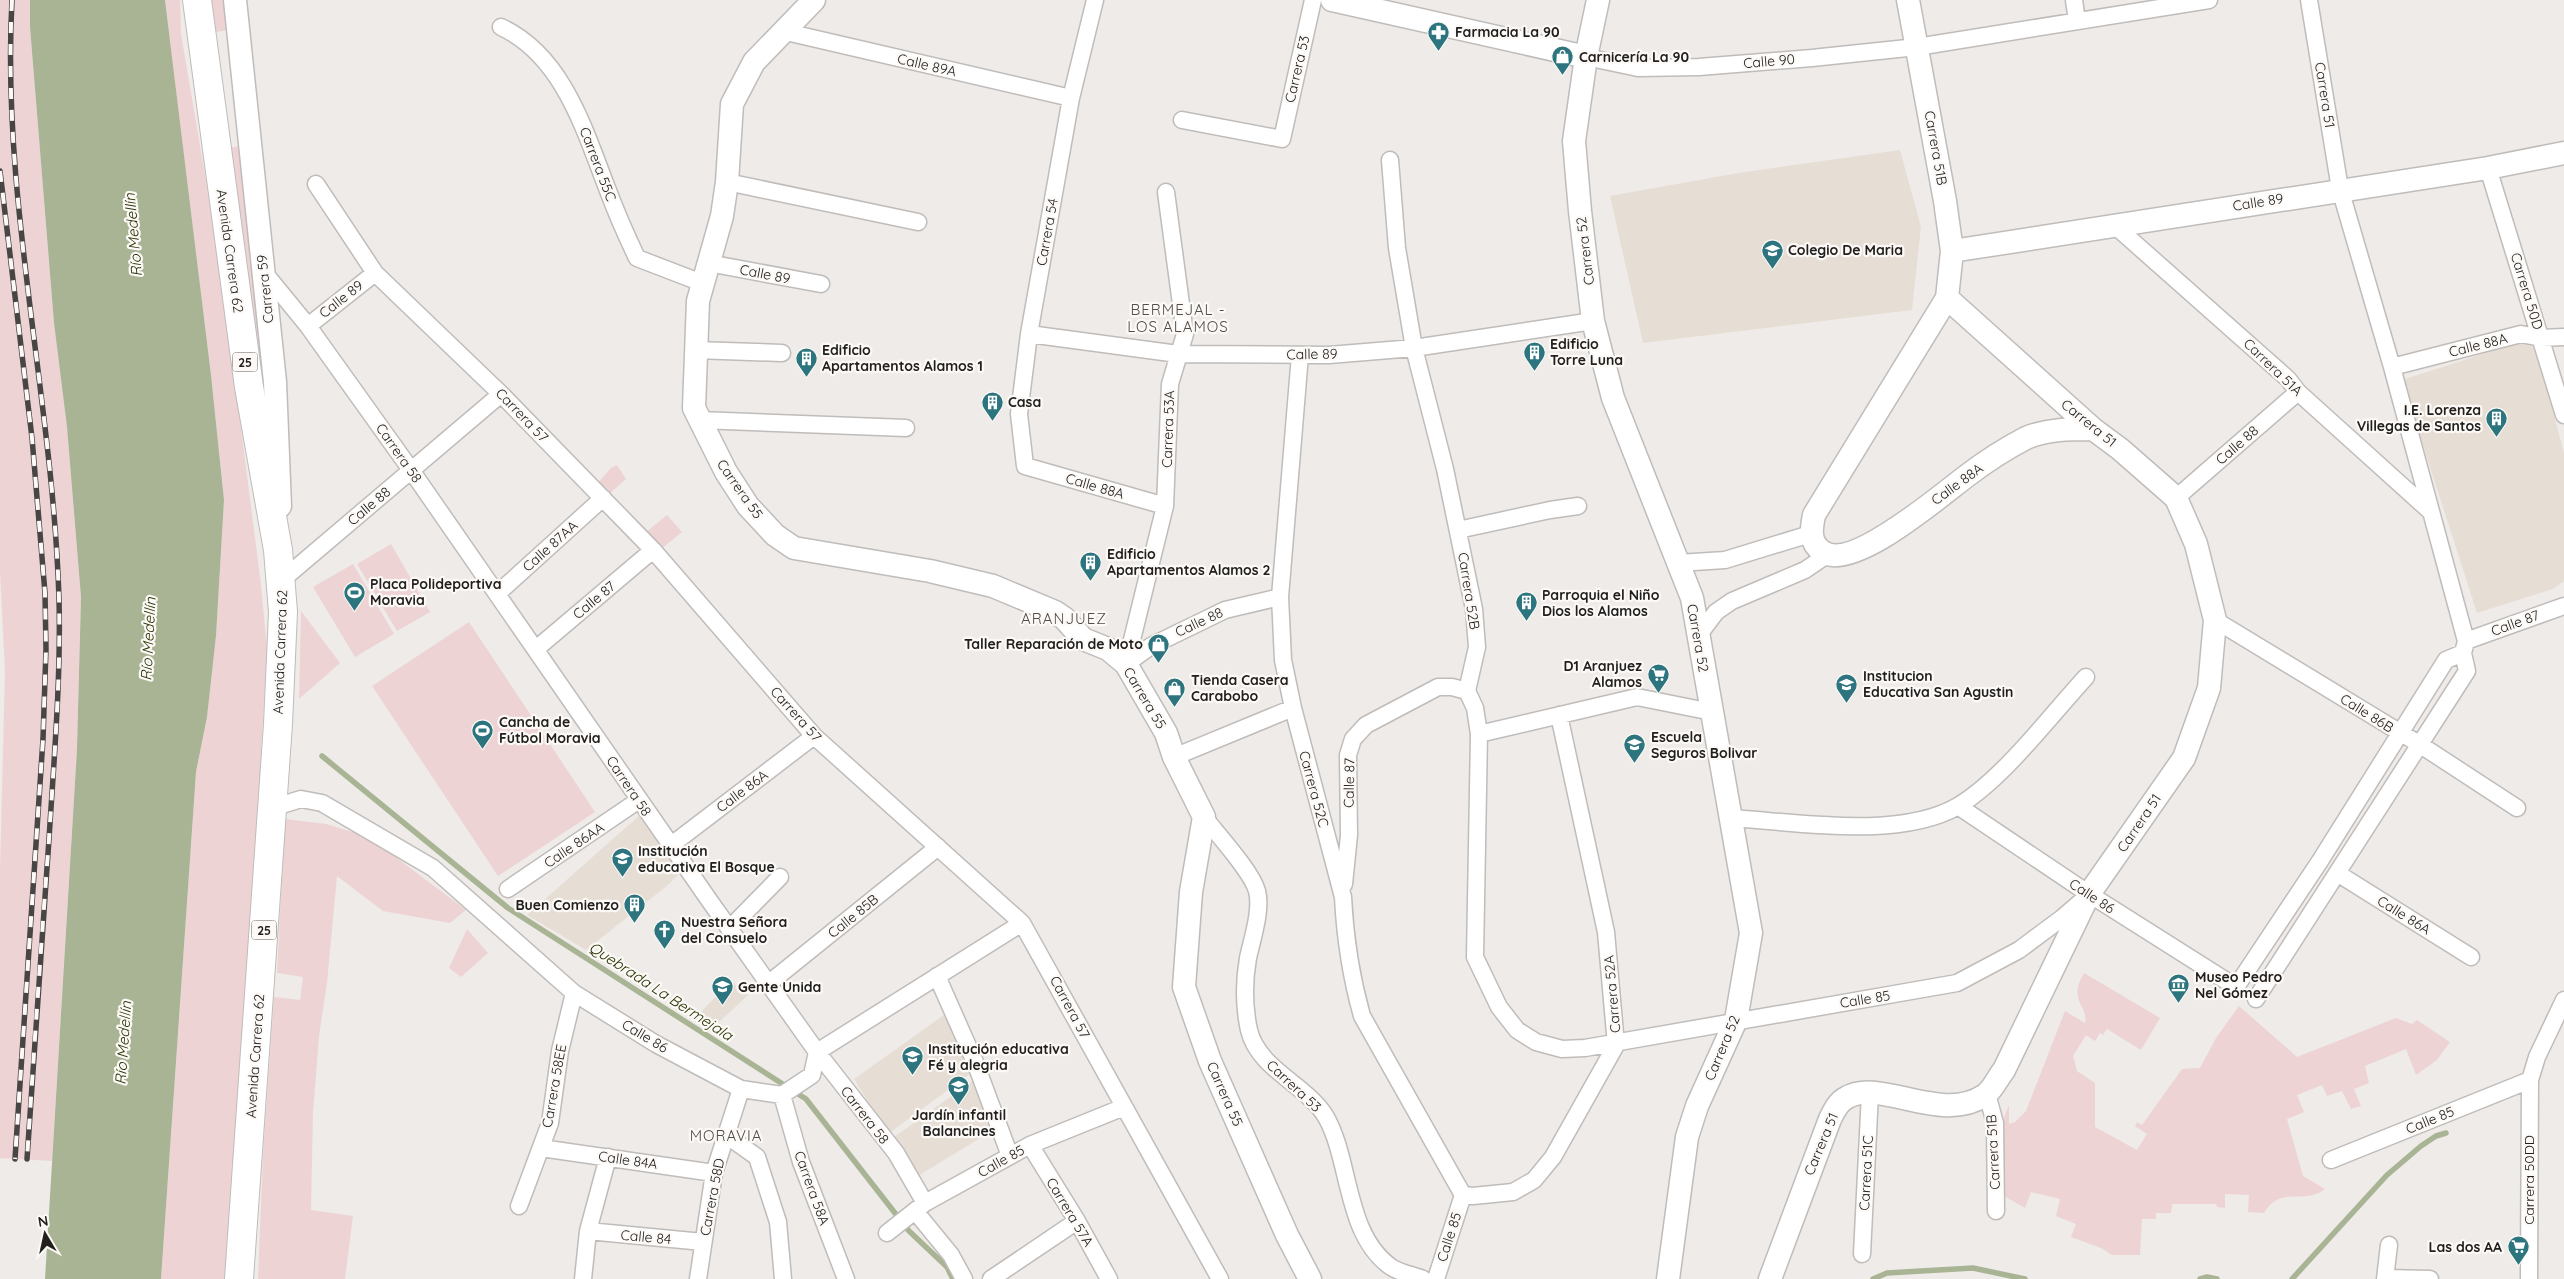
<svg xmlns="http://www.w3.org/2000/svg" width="2564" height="1279" font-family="Quicksand,sans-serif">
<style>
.built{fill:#e6ded5}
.green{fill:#eed3d5}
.water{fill:#a8b493}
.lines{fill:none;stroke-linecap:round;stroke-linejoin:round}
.stream{stroke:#a8b493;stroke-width:5.5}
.street-casing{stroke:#bfbcba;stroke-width:19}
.secondary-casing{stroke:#bfbcba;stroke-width:25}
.highway-casing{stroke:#bfbcba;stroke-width:30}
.street{stroke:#fff;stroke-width:16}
.secondary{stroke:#fff;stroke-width:22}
.highway{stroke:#fff;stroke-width:28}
.rail-casing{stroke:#474645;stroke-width:5.5}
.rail{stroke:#fcf9f6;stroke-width:4;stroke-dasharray:11;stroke-linecap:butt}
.labels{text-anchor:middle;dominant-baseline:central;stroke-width:4.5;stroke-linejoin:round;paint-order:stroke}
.shield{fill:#fcf9f6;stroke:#636160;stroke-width:1}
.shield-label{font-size:12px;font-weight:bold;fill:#21201f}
.poi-label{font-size:14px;font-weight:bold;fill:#21201f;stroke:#fcf9f6;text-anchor:start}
.street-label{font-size:14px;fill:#21201f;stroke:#fcf9f6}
.water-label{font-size:15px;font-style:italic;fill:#263400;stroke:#fcf9f6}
.neighbourhood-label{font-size:15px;letter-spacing:1px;fill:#504e4b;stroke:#fcf9f6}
</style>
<rect width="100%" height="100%" fill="#eeebe9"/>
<!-- built -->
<path class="built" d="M1900,150L1921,227L1912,310L1643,343L1610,196L1738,173Z
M2520,342L2536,348L2564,453V581L2553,589L2477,613L2402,380Z
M640,815L681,872L668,885L586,950L527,915Z
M731,981L748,995L713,1028L696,1017Z
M944,1015L971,1073L888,1134L854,1079Z
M974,1080L990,1132L918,1176L894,1137Z"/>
<!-- green -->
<path class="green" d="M0,0H30V27L54,323L67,427L81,597L77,749L52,1161L0,1158V870L5,672L0,572Z
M165,0H180L181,34L220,263L261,585L267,649L252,913L225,1279H161L196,772L207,717L216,636L224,500L211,375Z
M209,0H225L228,30L211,33Z
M240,146L270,402L260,403L227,148Z
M617,465L626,479L607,496L596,485L611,468Z
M667,515L682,532L660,550L645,533Z
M391,544L430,612L397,631L357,564Z
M353,564L394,634L355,657L313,587Z
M301,611L340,663L299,699Z
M469,622L595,812L498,876L372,686Z
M285,819L326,824L369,837L466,910L450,923L383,911L337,876L327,983L319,1036L313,1113L311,1210L353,1216L345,1279H258L263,1155L274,997L300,1000L303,977L277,973Z
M467,929L488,953L461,977L449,968Z
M2084,973L2160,1018L2141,1050L2107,1029L2103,1035L2100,1033L2095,1041L2086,1035L2073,1056L2077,1071L2095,1083V1127L2137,1150L2147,1134L2135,1126L2137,1122L2142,1125L2182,1069L2200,1068L2216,1038L2239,1006L2297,1057L2396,1018L2412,1024L2417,1020L2450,1042L2437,1060L2416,1075L2406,1049L2365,1066L2369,1083L2354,1089L2361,1106L2351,1109L2342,1091L2327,1096L2322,1085L2297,1095L2304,1112L2287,1119L2303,1176L2325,1189C2303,1206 2281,1184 2264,1213L2248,1212L2249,1195L2225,1194V1208L2217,1207L2216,1204H2172L2171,1213H2156V1219H2142L2140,1255H2112L2101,1248L2071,1237L2076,1224L2056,1216L2060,1199L2031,1192L2025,1208L2002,1195L2004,1118L2009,1105V1124L2015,1122L2026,1111L2065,1011L2085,1023C2089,1006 2067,1001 2084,973Z"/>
<!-- water -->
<path class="water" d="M30,0H165L211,375L224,500L216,636L207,717L196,772L161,1279H45L77,749L81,597L67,427L54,323L30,27Z"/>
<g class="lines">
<!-- stream -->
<path class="stream" d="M322,756L508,908L806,1099L909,1231L947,1267L953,1279
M1873,1279L1887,1273L1973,1268L2025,1279
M2200,1279L2207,1277L2217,1279
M2292,1279L2387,1175L2421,1146L2436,1136L2446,1133"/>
<defs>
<path id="street" d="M1095,0L1071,98L1029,334L1019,414L1025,466L1165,506
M2074,0L2077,21
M501,27C563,56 584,129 607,188C616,212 626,235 637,258L702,283
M782,31L1071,98
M1586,57L1638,68L1699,67L1812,58L1917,47L2209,0
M1182,120L1282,139L1313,0
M1390,160L1397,248L1414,348L1445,469L1474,609L1477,647L1467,691L1475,708L1479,734L1475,957L1499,1007L1517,1030L1536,1042L1562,1049L1585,1048L1957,983L2019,950L2062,918L2084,899
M2488,168L2564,415
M727,182L918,222
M316,184L375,273L501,394L653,550L814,736L1022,923L1220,1279
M2113,224L2288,379L2298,392L2431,512
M708,263L821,284
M263,271L308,326L411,470L709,900L817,1052L896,1153L925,1203
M308,326L375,273
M1029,334L1178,354L1329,355L1414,348L1593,321
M695,350L782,353
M1300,355L1280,597L1283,660L1293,708L1343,897C1345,937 1351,977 1362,1016L1463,1195
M2392,367L2521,334L2541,338L2564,337
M699,420L906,428
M2176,498L2298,392
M1458,530L1550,510L1578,506
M1678,563L1725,560L1810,534
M282,580L501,394
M497,594L603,498
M2215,620L2419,744L2517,808
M1698,636L1716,612L1732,601L1805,570L1827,555
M2466,641L2564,606
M536,649L653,550
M1126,664L1165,506L1170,384L1185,334L1166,192
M1126,664L1151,646L1225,610L1280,597
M1479,734L1637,697L1712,712
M1174,757L1293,708
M1958,806L2089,894L2236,987L2320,861L2446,660L2463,653
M272,808L301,799L322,803L433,868L574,993L656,1044L741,1089L782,1095L812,1075L817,1052L1022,923
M1204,817C1218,835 1252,872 1257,891C1262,909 1252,940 1248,958C1244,981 1244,1007 1249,1030C1258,1069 1307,1085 1326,1117C1351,1161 1345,1235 1391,1267C1400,1273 1413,1275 1423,1279
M1731,818C1796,822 1900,840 1958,806C2003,779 2050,716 2086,677
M670,846L814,736
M2337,873L2471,957
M1344,884L1349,835L1348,755L1353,739L1366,725L1438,687H1452L1467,691
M508,889L639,800
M729,929L780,877
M937,976L975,1062L1010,1156
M768,984L938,847
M2256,999L2467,671L2463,653L2466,641L2392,367L2340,189L2309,0
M1987,1094L1995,1123L1996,1211
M782,1095L801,1162L846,1279
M726,1135L757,1157L778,1222L783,1279
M1030,1145L1077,1221L1109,1279
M541,1148L714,1173
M2331,1160L2530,1080
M1463,1195L1473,1196L1513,1192L1534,1180L1553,1157L1616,1045L1606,932L1559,715
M519,1206L550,1123L560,1051L574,993
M915,1211L951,1255L964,1279
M588,1231L703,1242
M887,1233L925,1203L1030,1145L1124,1107
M1862,1254L1870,1093
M2386,1278L2430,1279
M583,1279L588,1231L608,1157
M698,1279L714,1173L741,1089
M991,1279L1077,1221
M1436,1279L1463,1195
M2385,1279L2389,1245
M2529,1279L2530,1080L2537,1057L2564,1000"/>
<path id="secondary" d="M235,0L275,382L280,506
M814,0L754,62L732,104L727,182L722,216L698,301L694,408L726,472L748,506L775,535L794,548L930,571L993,586L1055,612L1064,618L1083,639L1108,649L1126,664L1166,733L1174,757L1204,817L1191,892L1184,987L1210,1061L1287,1235L1310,1279
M1332,0L1586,57
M1598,0L1586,57L1574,141L1580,211L1593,321L1613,398L1692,598L1751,933L1736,1020L1697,1106L1687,1137L1668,1279
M1908,0L1945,201L1952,251L1947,298L1814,515C1811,530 1809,543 1823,552C1853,572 1942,494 1968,475C1985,462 2007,448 2026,438C2047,429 2071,429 2093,429
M1952,251L2488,168L2564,153
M1770,1279L1830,1119C1834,1111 1838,1102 1846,1098C1880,1077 1941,1125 1985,1095C1993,1090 1998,1077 2004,1070L2089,894L2184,758L2209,688L2215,620L2196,544L2176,498L2120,449L2093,429L1947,298"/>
<path id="highway" d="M197,0L249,387L278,550L283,612L278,724L239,1279"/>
</defs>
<!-- street casing -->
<use href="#street" class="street-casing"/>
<!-- secondary casing -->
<use href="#secondary" class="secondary-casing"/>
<!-- highway casing -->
<use href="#highway" class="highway-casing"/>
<!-- street -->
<use href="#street" class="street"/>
<!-- secondary -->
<use href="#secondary" class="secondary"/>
<!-- highway -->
<use href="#highway" class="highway"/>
<defs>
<path id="rail" d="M12,0C1,201 53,399 59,599C61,679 54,759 49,839C41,945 34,1052 27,1159
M0,171L32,438L45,593L46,649L43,739L15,1159"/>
</defs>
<!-- rail casing -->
<use href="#rail" class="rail-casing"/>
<!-- rail -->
<use href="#rail" class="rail"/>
</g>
<!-- icons -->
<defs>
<symbol id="pharmacy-pin" viewBox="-11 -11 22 30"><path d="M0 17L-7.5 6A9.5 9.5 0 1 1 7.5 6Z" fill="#2c747e" stroke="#fcf9f6"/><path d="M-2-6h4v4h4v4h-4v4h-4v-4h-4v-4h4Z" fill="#fff"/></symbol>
<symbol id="shop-pin" viewBox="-11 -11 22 30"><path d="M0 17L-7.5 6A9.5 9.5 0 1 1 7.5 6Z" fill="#2c747e" stroke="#fcf9f6"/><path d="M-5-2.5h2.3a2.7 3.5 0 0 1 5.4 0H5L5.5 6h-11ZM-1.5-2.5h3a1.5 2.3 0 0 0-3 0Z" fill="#fff"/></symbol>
<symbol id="school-pin" viewBox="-11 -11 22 30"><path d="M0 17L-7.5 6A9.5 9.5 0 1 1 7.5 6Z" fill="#2c747e" stroke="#fcf9f6"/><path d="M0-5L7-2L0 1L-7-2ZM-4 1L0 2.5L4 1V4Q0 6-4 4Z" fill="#fff"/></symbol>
<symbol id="building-pin" viewBox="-11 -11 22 30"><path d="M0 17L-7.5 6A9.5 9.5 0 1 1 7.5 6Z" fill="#2c747e" stroke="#fcf9f6"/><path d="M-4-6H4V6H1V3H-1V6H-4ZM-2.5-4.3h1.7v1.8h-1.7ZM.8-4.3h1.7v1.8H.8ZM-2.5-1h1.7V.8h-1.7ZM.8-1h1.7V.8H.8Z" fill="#fff"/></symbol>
<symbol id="stadium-pin" viewBox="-11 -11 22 30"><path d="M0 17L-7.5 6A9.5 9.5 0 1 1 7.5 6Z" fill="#2c747e" stroke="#fcf9f6"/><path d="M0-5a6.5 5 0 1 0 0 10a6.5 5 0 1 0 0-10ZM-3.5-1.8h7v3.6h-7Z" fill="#fff"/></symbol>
<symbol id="supermarket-pin" viewBox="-11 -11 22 30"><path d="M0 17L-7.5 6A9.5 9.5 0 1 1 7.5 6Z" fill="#2c747e" stroke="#fcf9f6"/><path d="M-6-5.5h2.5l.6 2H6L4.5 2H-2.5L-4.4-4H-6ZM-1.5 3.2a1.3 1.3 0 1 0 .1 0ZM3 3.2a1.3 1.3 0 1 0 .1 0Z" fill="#fff"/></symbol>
<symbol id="church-pin" viewBox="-11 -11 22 30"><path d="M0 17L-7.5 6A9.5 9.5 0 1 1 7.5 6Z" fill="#2c747e" stroke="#fcf9f6"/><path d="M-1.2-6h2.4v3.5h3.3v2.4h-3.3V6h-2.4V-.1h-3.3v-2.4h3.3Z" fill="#fff"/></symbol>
<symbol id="museum-pin" viewBox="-11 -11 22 30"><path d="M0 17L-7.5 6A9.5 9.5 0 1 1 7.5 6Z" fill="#2c747e" stroke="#fcf9f6"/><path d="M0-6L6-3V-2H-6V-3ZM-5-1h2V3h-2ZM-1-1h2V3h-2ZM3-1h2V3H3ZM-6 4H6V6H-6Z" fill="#fff"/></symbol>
</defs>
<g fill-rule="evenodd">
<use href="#pharmacy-pin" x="1426" y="20" width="25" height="34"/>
<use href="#shop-pin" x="1550" y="44" width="25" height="34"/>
<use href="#school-pin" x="1760" y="238" width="25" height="34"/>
<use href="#building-pin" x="1522" y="340" width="25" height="34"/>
<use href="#building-pin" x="794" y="346" width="25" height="34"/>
<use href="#building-pin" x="980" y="390" width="25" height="34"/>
<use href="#building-pin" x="2484" y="406" width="25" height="34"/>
<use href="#building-pin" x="1078" y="550" width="25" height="34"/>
<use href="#stadium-pin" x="342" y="580" width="25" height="34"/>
<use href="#building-pin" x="1514" y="590" width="25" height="34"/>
<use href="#shop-pin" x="1146" y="632" width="25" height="34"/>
<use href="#supermarket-pin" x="1646" y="662" width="25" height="34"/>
<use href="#school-pin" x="1834" y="672" width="25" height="34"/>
<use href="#shop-pin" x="1162" y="676" width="25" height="34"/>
<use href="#stadium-pin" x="470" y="718" width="25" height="34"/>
<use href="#school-pin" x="1622" y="732" width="25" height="34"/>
<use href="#school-pin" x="610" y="846" width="25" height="34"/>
<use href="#building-pin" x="622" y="892" width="25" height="34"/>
<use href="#church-pin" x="652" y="918" width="25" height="34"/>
<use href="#museum-pin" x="2166" y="972" width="25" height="34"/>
<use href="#school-pin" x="710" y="974" width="25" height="34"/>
<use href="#school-pin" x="900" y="1044" width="25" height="34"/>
<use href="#school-pin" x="946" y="1074" width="25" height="34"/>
<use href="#supermarket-pin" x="2506" y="1234" width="25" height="34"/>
</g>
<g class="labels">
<!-- shield labels -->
<g class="shield">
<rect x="232.5" y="352.5" width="25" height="19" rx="4"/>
<rect x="251.5" y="920.5" width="25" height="19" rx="4"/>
</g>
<g class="shield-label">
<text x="245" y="362">25</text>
<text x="264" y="930">25</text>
</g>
<!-- poi labels -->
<g class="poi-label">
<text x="1455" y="32">Farmacia La 90</text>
<text x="1579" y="57">Carnicería La 90</text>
<text x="1788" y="250">Colegio De Maria</text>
<text x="1550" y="344">Edificio<tspan x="1550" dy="16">Torre Luna</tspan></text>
<text x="822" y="350">Edificio<tspan x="822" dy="16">Apartamentos Alamos 1</tspan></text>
<text x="1008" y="402">Casa</text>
<text x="2481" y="410" text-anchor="end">I.E. Lorenza<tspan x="2481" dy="16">Villegas de Santos</tspan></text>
<text x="1107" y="554">Edificio<tspan x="1107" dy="16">Apartamentos Alamos 2</tspan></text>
<text x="370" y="584">Placa Polideportiva<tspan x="370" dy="16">Moravia</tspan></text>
<text x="1542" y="595">Parroquia el Niño<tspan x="1542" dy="16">Dios los Alamos</tspan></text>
<text x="1143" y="644" text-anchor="end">Taller Reparación de Moto</text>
<text x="1642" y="666" text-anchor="end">D1 Aranjuez<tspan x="1642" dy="16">Alamos</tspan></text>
<text x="1863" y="676">Institucion<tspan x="1863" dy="16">Educativa San Agustin</tspan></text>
<text x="1191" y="680">Tienda Casera<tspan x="1191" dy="16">Carabobo</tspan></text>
<text x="499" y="722">Cancha de<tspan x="499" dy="16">Fútbol Moravia</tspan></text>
<text x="1651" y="737">Escuela<tspan x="1651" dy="16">Seguros Bolivar</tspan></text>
<text x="638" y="851">Institución<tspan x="638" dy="16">educativa El Bosque</tspan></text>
<text x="619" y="905" text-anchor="end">Buen Comienzo</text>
<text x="681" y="922">Nuestra Señora<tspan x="681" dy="16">del Consuelo</tspan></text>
<text x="2195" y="977">Museo Pedro<tspan x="2195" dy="16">Nel Gómez</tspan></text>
<text x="738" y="987">Gente Unida</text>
<text x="928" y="1049">Institución educativa<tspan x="928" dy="16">Fé y alegria</tspan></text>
<text x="959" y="1115" text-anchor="middle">Jardín infantil<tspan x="959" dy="16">Balancines</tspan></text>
<text x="2502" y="1247" text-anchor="end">Las dos AA</text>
</g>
<!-- street labels -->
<g class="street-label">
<text transform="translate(1769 61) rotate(-5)">Calle 90</text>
<text transform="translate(927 65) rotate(13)">Calle 89A</text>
<text transform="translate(1297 69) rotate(-77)">Carrera 53</text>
<text transform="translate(2325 95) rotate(81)">Carrera 51</text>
<text transform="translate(1936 148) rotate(80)">Carrera 51B</text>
<text transform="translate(598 164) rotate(69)">Carrera 55C</text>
<text transform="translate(2258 202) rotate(-9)">Calle 89</text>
<text transform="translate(1047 232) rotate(-80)">Carrera 54</text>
<text transform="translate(230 251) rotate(82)">Avenida Carrera 62</text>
<text transform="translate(1585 251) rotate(-97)">Carrera 52</text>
<text transform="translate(765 274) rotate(11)">Calle 89</text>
<text transform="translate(265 289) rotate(-96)">Carrera 59</text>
<text transform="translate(2527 291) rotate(73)">Carrera 50D</text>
<text transform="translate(341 299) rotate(-38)">Calle 89</text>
<text transform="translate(2478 345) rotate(-14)">Calle 88A</text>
<text transform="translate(1312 354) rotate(-1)">Calle 89</text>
<text transform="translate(2273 367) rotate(44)">Carrera 51A</text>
<text transform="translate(522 415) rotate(46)">Carrera 57</text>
<text transform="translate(2089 423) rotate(39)">Carrera 51</text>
<text transform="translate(1168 429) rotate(-88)">Carrera 53A</text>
<text transform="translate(2237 445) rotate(-41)">Calle 88</text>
<text transform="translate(399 453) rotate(55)">Carrera 58</text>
<text transform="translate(1957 484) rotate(-36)">Calle 88A</text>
<text transform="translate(1095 486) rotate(16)">Calle 88A</text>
<text transform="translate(740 489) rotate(55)">Carrera 55</text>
<text transform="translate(369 506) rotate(-40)">Calle 88</text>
<text transform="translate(550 546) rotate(-42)">Calle 87AA</text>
<text transform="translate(1469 591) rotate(81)">Carrera 52B</text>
<text transform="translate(594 600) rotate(-40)">Calle 87</text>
<text transform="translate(1199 622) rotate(-25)">Calle 88</text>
<text transform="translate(2515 623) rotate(-20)">Calle 87</text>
<text transform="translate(1698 638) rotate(80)">Carrera 52</text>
<text transform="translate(280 652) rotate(-88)">Avenida Carrera 62</text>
<text transform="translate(1145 698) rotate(59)">Carrera 55</text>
<text transform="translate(2367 713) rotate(32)">Calle 86B</text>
<text transform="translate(796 714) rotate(48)">Carrera 57</text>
<text transform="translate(1349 783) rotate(-89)">Calle 87</text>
<text transform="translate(629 786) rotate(56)">Carrera 58</text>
<text transform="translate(1314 789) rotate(75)">Carrera 52C</text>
<text transform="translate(742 791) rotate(-37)">Calle 86A</text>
<text transform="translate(2139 823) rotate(-56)">Carrera 51</text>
<text transform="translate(574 845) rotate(-34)">Calle 86AA</text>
<text transform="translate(2092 896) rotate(33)">Calle 86</text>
<text transform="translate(2404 915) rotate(32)">Calle 86A</text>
<text transform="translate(853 916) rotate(-39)">Calle 85B</text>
<text transform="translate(1612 994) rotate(-95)">Carrera 52A</text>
<text transform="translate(1865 999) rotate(-9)">Calle 85</text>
<text transform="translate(1070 1007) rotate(62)">Carrera 57</text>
<text transform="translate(645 1036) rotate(31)">Calle 86</text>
<text transform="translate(1722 1048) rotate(-67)">Carrera 52</text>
<text transform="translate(255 1056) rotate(-86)">Avenida Carrera 62</text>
<text transform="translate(554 1086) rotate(-80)">Carrera 58EE</text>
<text transform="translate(1294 1086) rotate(43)">Carrera 53</text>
<text transform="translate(1225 1094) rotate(66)">Carrera 55</text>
<text transform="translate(865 1115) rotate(52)">Carrera 58</text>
<text transform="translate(2430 1120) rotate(-22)">Calle 85</text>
<text transform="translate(1821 1144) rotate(-67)">Carrera 51</text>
<text transform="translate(1993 1152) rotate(-93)">Carrera 51B</text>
<text transform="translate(628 1160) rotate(8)">Calle 84A</text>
<text transform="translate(1001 1161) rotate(-29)">Calle 85</text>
<text transform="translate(1866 1173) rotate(-87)">Carrera 51C</text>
<text transform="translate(2529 1180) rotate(-90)">Carrera 50DD</text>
<text transform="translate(812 1188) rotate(70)">Carrera 58A</text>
<text transform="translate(712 1197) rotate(-79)">Carrera 58D</text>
<text transform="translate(1070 1212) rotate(59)">Carrera 57A</text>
<text transform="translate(646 1237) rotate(5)">Calle 84</text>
<text transform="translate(1449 1237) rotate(-72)">Calle 85</text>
</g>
<!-- water labels -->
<g class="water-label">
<text transform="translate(133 235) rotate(-95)">Río Medellín</text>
<text transform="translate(148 639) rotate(-87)">Río Medellín</text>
<text transform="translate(661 991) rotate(33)">Quebrada La Bermejala</text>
<text transform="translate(123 1043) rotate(-86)">Río Medellín</text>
</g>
<!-- neighbourhood labels -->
<g class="neighbourhood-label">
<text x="1178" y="309">BERMEJAL -<tspan x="1178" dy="17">LOS ALAMOS</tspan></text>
<text x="1064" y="618">ARANJUEZ</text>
<text x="726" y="1135">MORAVIA</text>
</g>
</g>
<!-- north arrow -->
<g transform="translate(45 1234) rotate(351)" stroke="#fcf9f6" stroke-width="4" paint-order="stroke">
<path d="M0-4L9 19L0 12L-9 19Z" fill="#21201f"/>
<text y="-8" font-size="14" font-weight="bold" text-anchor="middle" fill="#21201f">N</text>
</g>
</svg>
